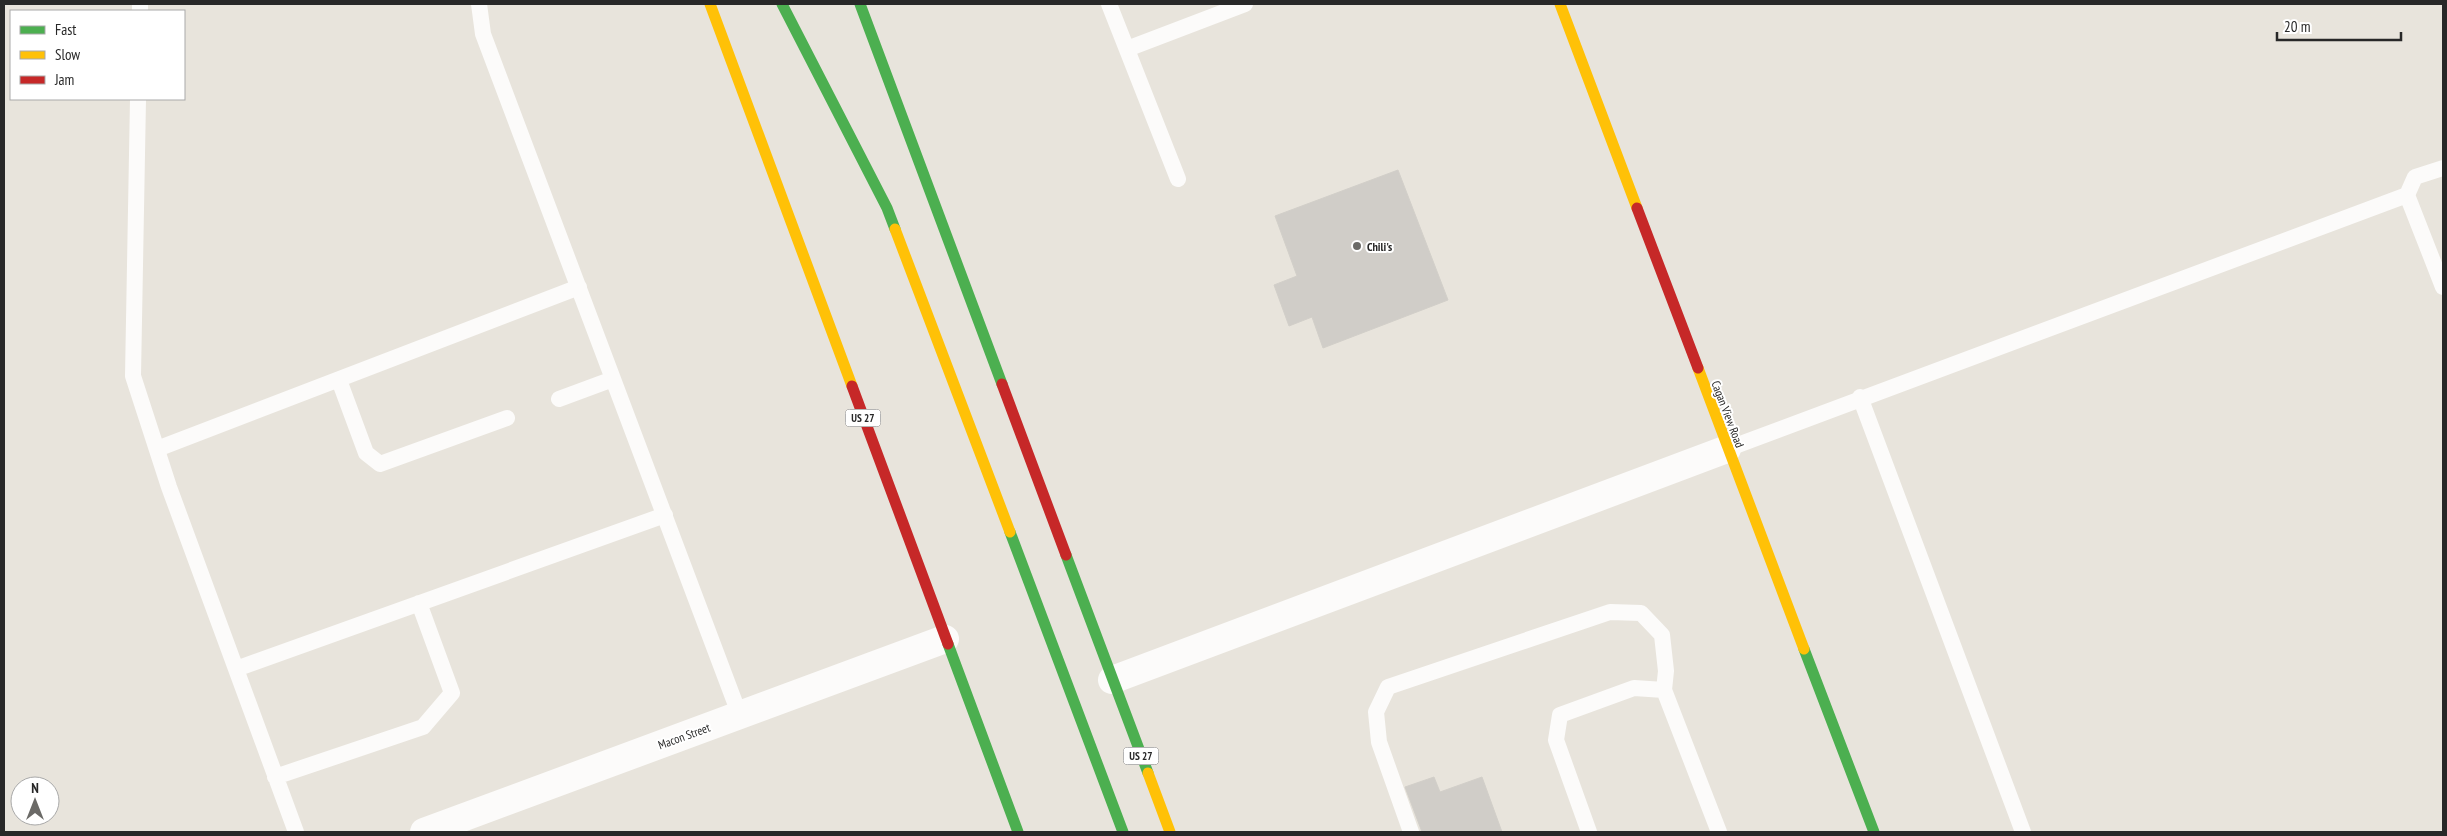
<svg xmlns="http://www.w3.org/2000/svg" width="2447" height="836" font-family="'PT Sans Narrow',sans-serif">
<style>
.building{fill:#d0cdc8;stroke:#d2cfc9}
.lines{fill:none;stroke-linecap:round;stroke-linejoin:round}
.lane{stroke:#fcfbfa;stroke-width:16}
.street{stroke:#fcfbfa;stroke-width:28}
.fast{stroke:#4caf50;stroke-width:11}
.slow{stroke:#ffc107;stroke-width:11}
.jam{stroke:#c62828;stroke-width:11}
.poi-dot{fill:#6b6a67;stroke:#fff;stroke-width:2}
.labels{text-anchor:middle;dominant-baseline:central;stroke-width:4;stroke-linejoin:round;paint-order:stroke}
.shield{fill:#fff;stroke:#686868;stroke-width:1}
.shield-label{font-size:11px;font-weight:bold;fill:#282828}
.poi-label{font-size:12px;font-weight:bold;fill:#282828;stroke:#fff;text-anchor:start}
.street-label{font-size:12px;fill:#282828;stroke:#fff}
</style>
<rect width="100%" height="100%" fill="#e8e4dc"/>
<!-- building -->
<path class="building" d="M1398,170L1448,300L1323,348L1312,317L1289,326L1274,285L1297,276L1275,216Z
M1434,777L1440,792L1482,777L1502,832H1422L1405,787Z"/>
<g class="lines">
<!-- lane -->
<path class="lane" d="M479,4L483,34L740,716
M1109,4L1178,179
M140,11V4
M1127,49L1245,4
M138,99L133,376L169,487L296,832
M2443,168L2415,177L2407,195L2443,287
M339,380L366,453L380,464L507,418
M1860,397L2023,832
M559,399L613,379
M157,449L579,287
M1727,449L2407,195
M236,669L665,515
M275,777L423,727L452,693L419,603
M1411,832L1379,742L1376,712L1388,687L1610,612L1641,613L1662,635L1666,671L1664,690L1719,832
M1589,832L1556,740L1560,715L1634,688L1664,690"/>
<!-- street -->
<path class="street" d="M1112,680L1727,449
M424,832L945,639"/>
<!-- fast -->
<path class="fast" d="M782,4L887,208L895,229
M860,4L1002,384
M1010,532L1123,832
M1066,555L1148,773
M948,644L1018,832
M1804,649L1874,832"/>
<!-- slow -->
<path class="slow" d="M710,4L852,386
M1560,4L1637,208
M895,229L1010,532
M1698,368L1804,649
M1148,773L1170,832"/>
<!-- jam -->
<path class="jam" d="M1637,208L1698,368
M1002,384L1066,555
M852,386L948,644"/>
</g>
<!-- markers -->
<circle class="poi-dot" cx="1357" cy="246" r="5"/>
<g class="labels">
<!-- shield labels -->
<g class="shield">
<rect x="845.5" y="409.5" width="35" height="17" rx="4"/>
<rect x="1123.5" y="747.5" width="35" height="17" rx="4"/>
</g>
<g class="shield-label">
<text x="863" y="418">US 27</text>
<text x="1141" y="756">US 27</text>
</g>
<!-- poi labels -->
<g class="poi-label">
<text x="1367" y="246">Chili's</text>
</g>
<!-- street labels -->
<g class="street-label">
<text transform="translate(1728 414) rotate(69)">Cagan View Road</text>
<text transform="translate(684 736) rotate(-20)">Macon Street</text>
</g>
</g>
<!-- border -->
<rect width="2447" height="836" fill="none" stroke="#282828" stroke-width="10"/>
<!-- legend -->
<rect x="10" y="10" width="175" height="90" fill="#ffffff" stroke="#a9a9a9"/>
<rect x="20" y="26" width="25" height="8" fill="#4caf50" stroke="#a9a9a9"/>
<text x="55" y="35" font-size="15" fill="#282828">Fast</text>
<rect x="20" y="51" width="25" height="8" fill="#ffc107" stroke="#a9a9a9"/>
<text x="55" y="60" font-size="15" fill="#282828">Slow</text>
<rect x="20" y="76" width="25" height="8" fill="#c62828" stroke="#a9a9a9"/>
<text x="55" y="85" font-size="15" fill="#282828">Jam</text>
<!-- north arrow -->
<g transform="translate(35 801)"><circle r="24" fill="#ffffff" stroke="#a9a9a9"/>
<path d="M0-4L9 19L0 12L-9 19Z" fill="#6b6a67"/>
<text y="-8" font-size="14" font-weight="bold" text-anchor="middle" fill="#282828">N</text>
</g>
<!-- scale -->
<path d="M2277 32v8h124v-8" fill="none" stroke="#282828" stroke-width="2.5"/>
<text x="2284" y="32" font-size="15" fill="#282828" stroke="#ffffff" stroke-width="4" paint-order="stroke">20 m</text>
</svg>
